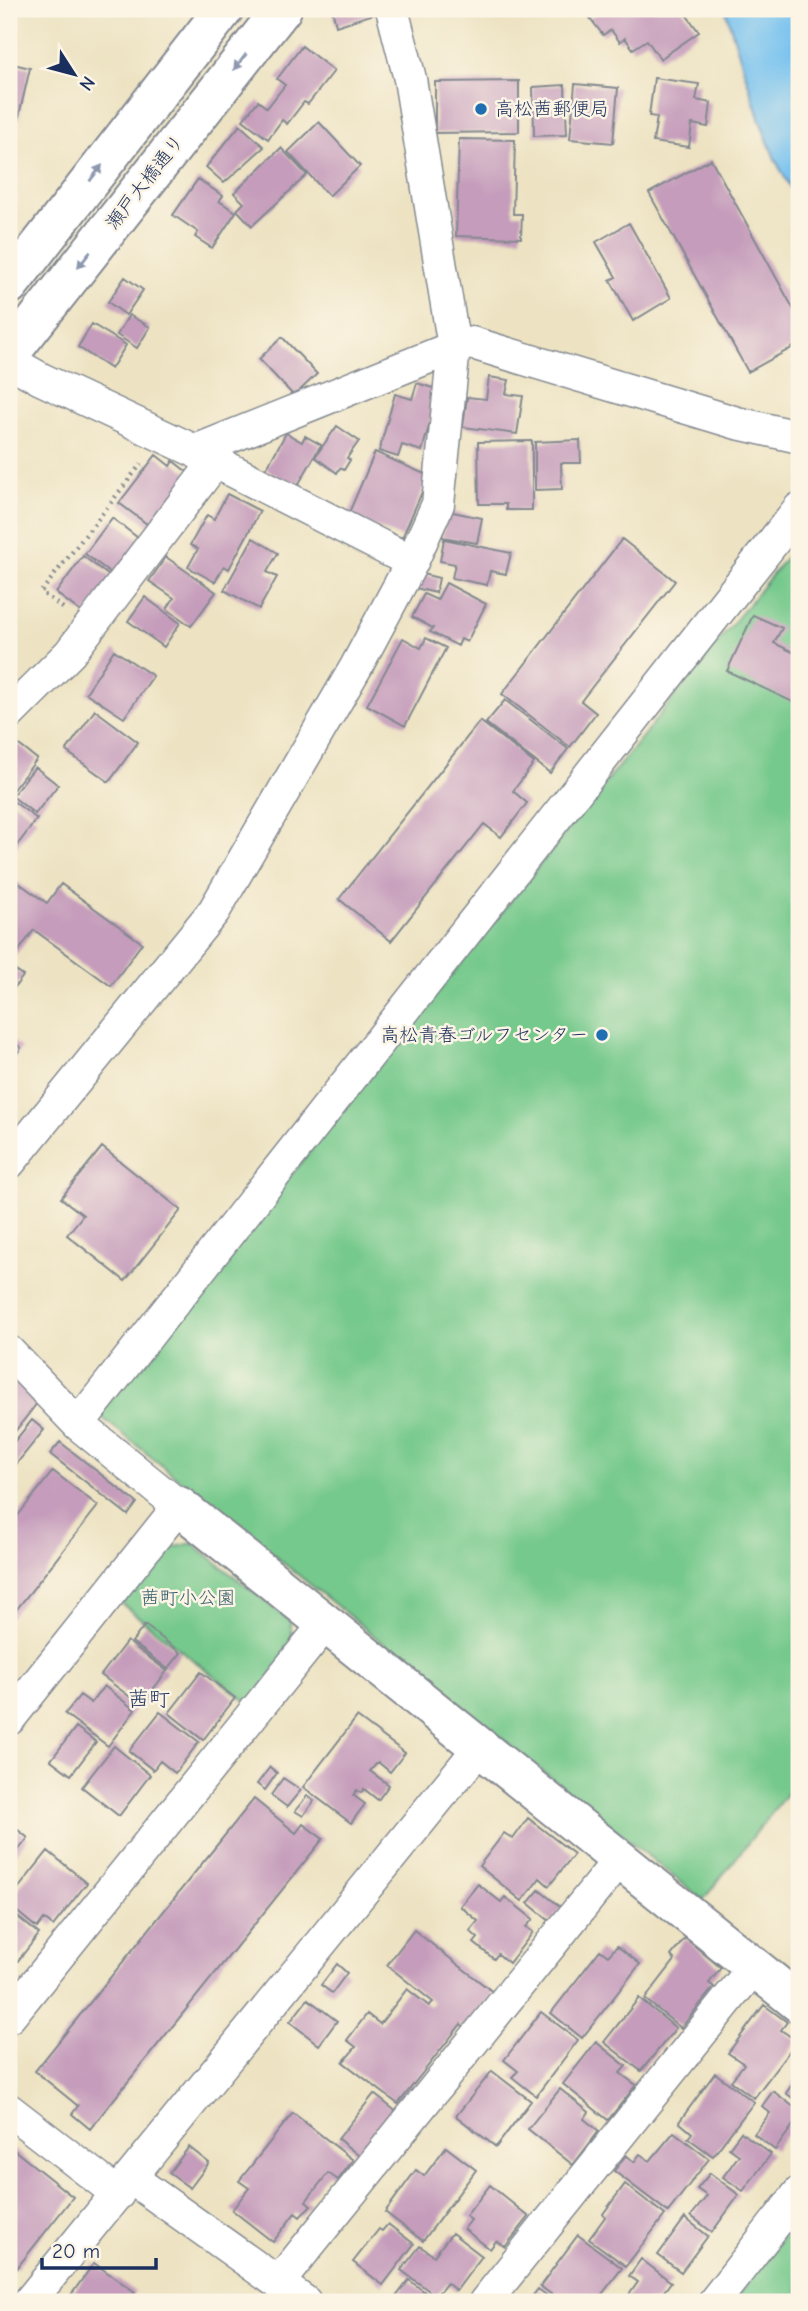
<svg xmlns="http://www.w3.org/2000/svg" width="808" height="2311" font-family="'Comic Neue','Klee One',sans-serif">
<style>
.green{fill:#76c98c;stroke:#487c75;stroke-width:2}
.water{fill:#75c1ef;stroke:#4878a6;stroke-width:2}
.building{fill:#c59cbb}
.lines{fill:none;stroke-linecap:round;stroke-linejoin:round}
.minor-casing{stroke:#848990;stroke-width:35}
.tertiary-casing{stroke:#848990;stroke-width:42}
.path{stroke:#848990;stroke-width:4.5;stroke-dasharray:2 5;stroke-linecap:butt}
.minor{stroke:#fff;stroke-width:32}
.tertiary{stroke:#fff;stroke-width:38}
.oneway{fill:#8d97ae}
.poi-dot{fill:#1f6fb2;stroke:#fcf5e5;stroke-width:2.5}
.labels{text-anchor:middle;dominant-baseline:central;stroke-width:5;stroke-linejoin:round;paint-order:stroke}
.poi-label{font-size:19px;fill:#1b2f5e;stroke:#fcf5e5;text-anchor:start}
.street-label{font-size:19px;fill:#1b2f5e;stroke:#fcf5e5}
.park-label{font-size:19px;fill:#365d6c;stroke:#fcf5e5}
.neighbourhood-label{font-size:21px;fill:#1b2f5e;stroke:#fcf5e5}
</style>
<rect width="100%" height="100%" fill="#fcf5e5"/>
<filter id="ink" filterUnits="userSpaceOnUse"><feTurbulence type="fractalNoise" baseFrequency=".0143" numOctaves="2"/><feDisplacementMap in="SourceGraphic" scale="14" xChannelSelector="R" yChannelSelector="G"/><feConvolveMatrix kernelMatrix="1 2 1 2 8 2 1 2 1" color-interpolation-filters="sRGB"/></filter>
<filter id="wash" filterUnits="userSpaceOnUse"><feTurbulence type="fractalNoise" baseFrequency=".00686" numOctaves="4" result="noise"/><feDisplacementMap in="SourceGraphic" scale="28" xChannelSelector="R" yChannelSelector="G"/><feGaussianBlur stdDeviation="1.57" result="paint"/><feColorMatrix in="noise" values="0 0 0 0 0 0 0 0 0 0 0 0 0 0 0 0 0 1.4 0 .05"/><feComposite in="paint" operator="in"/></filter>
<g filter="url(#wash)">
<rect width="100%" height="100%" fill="#ede3c3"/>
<!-- green -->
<path class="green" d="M799,541V1778L703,1900L99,1415Z
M192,1543L290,1621L294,1646L250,1704L122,1604L164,1550Z
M799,2216V2302H733Z"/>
<!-- water -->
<path class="water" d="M725,9H799V204L775,159L760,121Z"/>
<g id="blocks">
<!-- building -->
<path class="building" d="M332,9H379L380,12L336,26Z
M603,9H682L699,32L660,59L647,40L633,49L625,38L620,42L611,30L603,35L590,18Z
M302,46L334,71L308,104L304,102L287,124L282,120L268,139L243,120L258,101L267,108L285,85L277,79Z
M9,63L30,68L18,120L9,117Z
M654,78L699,84L696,100L711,103L708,127L692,124L689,147L653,142L657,117L649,116Z
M519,81V132L435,133V82Z
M575,84L618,88L613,143L570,139Z
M565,85L567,135L534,136L533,87Z
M319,122L360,166L329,196L288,152Z
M240,125L264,147L224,183L206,167Z
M459,139L515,140L513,214H522L521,238L456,236Z
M281,148L307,175L252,226L237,210L244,203L234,193Z
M711,159L799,319V344L748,372L649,193Z
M198,179L223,196L219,201L236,212L212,248L195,237L198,232L173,215Z
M629,223L671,298L633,321L610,280L616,277L596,242Z
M125,277L143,290L126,315L108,302Z
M129,315L150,327L137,348L117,335Z
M92,324L126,345L111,369L78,347Z
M282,337L317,374L294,396L259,359Z
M489,377L509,380L506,394L523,396L517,434L463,427L467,397L486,399Z
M417,383L439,390L422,451L402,445L398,457L379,451L395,394L412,399Z
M337,426L359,441L347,458L350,460L344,470L340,468L337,473L315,457Z
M286,433L302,442L305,436L321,445L297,487L266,469Z
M580,440L581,463H561L562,489L535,490V442Z
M532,441V510H506V504H479L478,442Z
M375,452L429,476L402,538L348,515Z
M156,455L170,466L173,461L191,475L151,527L119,503Z
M227,494L260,511L229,569L224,566L215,582L188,567L198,549L190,545L207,515L214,519Z
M448,511L482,518L477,543L442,537Z
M112,518L142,541L115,576L85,554Z
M253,538L278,553L267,572L277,577L259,609L224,590Z
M444,539L511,553L506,574L490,571L487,585L452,578L455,564L440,561Z
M622,539L675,581L581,701L596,713L570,747L502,694Z
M83,556L112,578L85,615L56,593Z
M166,557L216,592L191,626L167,609L174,598L149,581Z
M418,573L439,578L436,593L415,588Z
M446,583L486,604L467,642L461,639L458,646L430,632L433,628L412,617L424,594L437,600Z
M145,597L180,623L164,647L128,621Z
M753,615L782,628L774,643L799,655V705L727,671Z
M403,638L421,648L426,638L446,648L405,726L367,705Z
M114,650L153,676L124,718L86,693Z
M505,700L568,749L550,773L486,723Z
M95,710L138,742L109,782L66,751Z
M480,721L534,763L513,791L527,803L501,837L484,824L391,941L339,899Z
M10,738L37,759L11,792L9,791Z
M35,767L58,785L35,814L12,796Z
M9,798L37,819L9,856Z
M9,876L47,903L61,884L142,943L111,986L34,930L9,964Z
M9,966L23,976L9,995Z
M9,1038L21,1048L9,1064Z
M102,1147L181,1210L125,1281L67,1235L83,1215L61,1198Z
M9,1374L41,1398L9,1439Z
M32,1420L44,1430L9,1473V1448Z
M60,1442L137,1503L128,1515L50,1454Z
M53,1471L98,1506L9,1619V1527Z
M145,1625L181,1653L168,1669L132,1642Z
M127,1641L167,1671L141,1705L101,1675Z
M201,1672L235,1698L203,1740L169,1713Z
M104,1686L135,1710L108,1746L65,1714L80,1695L91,1703Z
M160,1712L199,1742L175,1773L160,1761L153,1770L129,1751Z
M357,1717L405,1753L390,1772L378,1762L370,1771L389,1785L378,1800L364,1789L361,1793L357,1790L353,1795L365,1804L351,1823L303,1787Z
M76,1727L96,1742L71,1775L51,1760Z
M114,1746L150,1775L119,1816L82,1787Z
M270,1767L277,1773L265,1790L257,1784Z
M283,1778L301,1790L287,1807L271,1795Z
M307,1796L314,1801L303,1816L295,1811Z
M254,1799L296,1833L303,1824L323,1839L90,2129L72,2114L78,2106L35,2071Z
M528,1818L574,1854L549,1886L540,1878L522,1901L479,1866L504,1833L513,1839Z
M9,1823L28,1838L9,1862Z
M48,1851L87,1883L53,1926L44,1919L37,1928L9,1905V1900Z
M478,1884L501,1902L505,1897L533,1919L526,1927L533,1932L509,1963L498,1954L494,1959L474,1943L478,1938L470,1931L478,1921L460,1906Z
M539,1890L562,1908L551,1922L528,1903Z
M9,1910L39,1934L9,1972Z
M414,1930L494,1993L465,2028L461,2024L398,2104L343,2062L356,2047L347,2040L367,2014L380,2024L407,1989L429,2006L433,2002L387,1965Z
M685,1938L721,1968L709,1983L714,1987L681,2028L645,1999L675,1960L671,1956Z
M617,1946L640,1964L582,2038L551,2013L600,1950L608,1956Z
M337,1964L347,1973L332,1993L321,1985Z
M639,1998L676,2028L641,2071L604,2042Z
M308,1999L337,2021L319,2045L290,2022Z
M764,2005L787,2022L781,2030L797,2041L754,2098L731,2081L744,2064L728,2053Z
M541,2012L578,2040L536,2096L512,2077L518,2071L504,2060Z
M596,2042L626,2066L620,2073L636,2085L608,2120L563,2084Z
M492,2071L531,2101L496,2147L456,2116Z
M715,2073L754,2102L713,2156L688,2138L692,2133L679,2122Z
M799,2075V2103L786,2093Z
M560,2089L589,2112L584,2119L599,2131L573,2165L528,2129Z
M773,2091L799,2111V2117L775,2150L754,2134L770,2113L762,2106Z
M374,2094L398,2113L362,2158L338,2139Z
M293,2113L353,2160L338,2180L328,2173L306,2201L311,2205L300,2217L295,2213L273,2242L232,2210L249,2188L239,2181Z
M674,2132L709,2159L668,2212L614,2171L626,2155L634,2162L640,2154L650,2161Z
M741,2132L771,2154L743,2191L723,2177L739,2155L729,2148Z
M9,2146L73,2197L16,2269L11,2265L9,2268Z
M189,2147L209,2163L190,2188L169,2173Z
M446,2147L476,2170L423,2241L385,2212L416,2170L424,2176Z
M710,2173L739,2195L712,2232L691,2216L707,2196L697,2189Z
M625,2184L665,2215L626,2266L589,2239L605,2217L603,2214Z
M490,2185L529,2217L505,2247L496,2241L490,2249L464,2229L471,2220L466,2216Z
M685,2218L708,2236L681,2272L658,2255Z
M388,2224L414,2244L383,2285L353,2262L379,2229L382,2231Z
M452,2233L482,2256L456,2291L447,2283L436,2296L401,2270L420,2246L434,2256Z
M578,2235L622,2268L596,2302H562L540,2286Z
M641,2259L671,2282L656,2302H624L638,2282L629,2276Z
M94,2263L135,2292L128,2302H66Z
M409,2280L438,2302H392Z
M538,2289L556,2302H528Z"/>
</g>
</g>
<g filter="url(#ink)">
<use href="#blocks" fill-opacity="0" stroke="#848990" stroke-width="2"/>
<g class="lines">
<defs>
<path id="minor" d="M392,9L410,79L454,347L472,343L737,423L799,437
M9,361L41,379L195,451L454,347L438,504L412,562L356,667L214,911L9,1163
M198,453L412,562
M9,714L70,653L215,462
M9,1352L78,1424L179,1506L9,1719
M78,1424L799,509
M9,2017L326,1623
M9,2110L118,2194
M131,2178L305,2302
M278,2283L619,1860
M29,2302L480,1747
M485,2302L754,1967
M714,2302L799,2193"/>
<path id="tertiary" d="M9,285L224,9
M9,355L282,9
M179,1506L799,2003"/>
</defs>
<!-- minor casing -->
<use href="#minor" class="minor-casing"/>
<!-- tertiary casing -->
<use href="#tertiary" class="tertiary-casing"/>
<!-- path -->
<path class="path" d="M63,608L41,592L141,464"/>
<!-- minor -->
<use href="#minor" class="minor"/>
<!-- tertiary -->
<use href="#tertiary" class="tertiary"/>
</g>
<!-- one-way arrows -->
<defs><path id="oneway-solid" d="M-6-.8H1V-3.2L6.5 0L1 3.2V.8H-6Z" transform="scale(1.75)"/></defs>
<g class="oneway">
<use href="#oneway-solid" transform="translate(240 62) rotate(128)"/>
<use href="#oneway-solid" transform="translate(96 173) rotate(-52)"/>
<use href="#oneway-solid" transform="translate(84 260) rotate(128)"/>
</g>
</g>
<!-- markers -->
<g class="poi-dot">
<circle cx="481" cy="109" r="7"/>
<circle cx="602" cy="1035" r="7"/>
</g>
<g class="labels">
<!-- poi labels -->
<g class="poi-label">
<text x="495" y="109">高松茜郵便局</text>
<text x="588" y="1035" text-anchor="end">高松青春ゴルフセンター</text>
</g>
<!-- street labels -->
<g class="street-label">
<text transform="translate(145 182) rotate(-52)">瀬戸大橋通り</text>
</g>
<!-- park labels -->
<g class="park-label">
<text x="188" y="1598">茜町小公園</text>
</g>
<!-- neighbourhood labels -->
<g class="neighbourhood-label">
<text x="149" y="1699">茜町</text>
</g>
</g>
<!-- margin -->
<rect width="808" height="2311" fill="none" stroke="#fcf5e5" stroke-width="35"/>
<!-- north arrow -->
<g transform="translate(74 74) rotate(126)" stroke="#fcf5e5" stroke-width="5" paint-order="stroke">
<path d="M0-5L12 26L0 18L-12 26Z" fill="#1b2f5e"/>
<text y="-10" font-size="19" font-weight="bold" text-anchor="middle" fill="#1b2f5e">N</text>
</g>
<!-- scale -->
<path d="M42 2258v10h114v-10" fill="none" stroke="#1b2f5e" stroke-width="3.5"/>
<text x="52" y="2258" font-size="21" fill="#1b2f5e" stroke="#fcf5e5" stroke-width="5" paint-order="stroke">20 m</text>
</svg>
